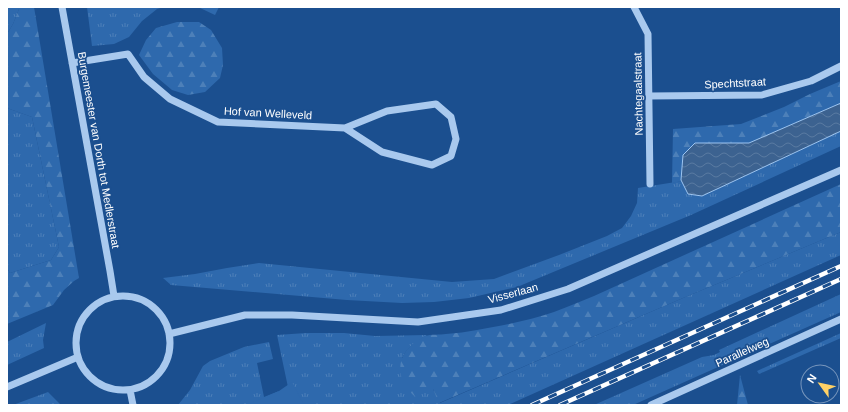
<svg xmlns="http://www.w3.org/2000/svg" width="848" height="412" font-family="Helvetica,sans-serif">
<style>
.grass{fill:url(#grass-tufts)}
.forest{fill:url(#forest-firs)}
.pitch{fill:#2e69ad}
.water{fill:url(#water-waves);stroke:#9cc4f0}
.lines{fill:none;stroke-linecap:round;stroke-linejoin:round}
.minor{stroke:#a9c9ee;stroke-width:7}
.rail-casing{stroke:#fff;stroke-width:4.5}
.rail{stroke:#1b4f8f;stroke-width:3;stroke-dasharray:9;stroke-linecap:butt}
.labels{text-anchor:middle;dominant-baseline:central;stroke-width:3.5;stroke-linejoin:round;paint-order:stroke}
.street-label{font-size:11px;fill:#fff;stroke:#1b4f8f}
</style>
<defs>
<pattern id="grass-tufts" width="24" height="20" patternUnits="userSpaceOnUse"><rect width="24" height="20" fill="#2e69ad"/><path d="M3 7l-1-3M5 7V3M7 7l1-3M15 17l-1-3M17 17v-4M19 17l1-3" fill="none" stroke="#4d80b9"/></pattern>
<pattern id="forest-firs" width="22" height="20" patternUnits="userSpaceOnUse"><rect width="22" height="20" fill="#2e69ad"/><path d="M5 1l3.5 6h-7zM16 11l3.5 6h-7z" fill="#4d80b9"/></pattern>
<pattern id="water-waves" width="16" height="10" patternUnits="userSpaceOnUse"><rect width="16" height="10" fill="#3c6290"/><path d="M0 5q4-4 8 0t8 0" fill="none" stroke="#597aa1"/></pattern>
</defs>
<rect width="100%" height="100%" fill="#1b4f8f"/>
<!-- grass -->
<path class="grass" d="M7,7H19V9L13,24L7,34Z
M87,7H164L157,9L142,21L129,37L114,44L92,46Z
M198,7H219L215,15Z
M7,108L32,117L59,247L51,260L10,273L7,268Z
M841,131V146L691,215L517,287L469,298L434,302L402,303L347,300L171,285L163,278L195,274L227,268L259,263L452,282L494,279L559,255L607,236L622,228L631,216L637,203L638,188L682,181L688,194L702,196Z
M841,232V255L508,405H295L289,392L277,335L306,333H344L375,336L427,335C415,343 408,346 402,358L433,389L440,403L683,298Z
M841,294V312L633,405H594L702,357L714,355L720,352L719,350Z
M46,323L43,340L44,348L7,365V342Z
M841,333V338L759,374L757,371Z
M269,342L273,359L257,363L264,397L279,391L266,405H178L190,390L203,366L210,361L244,347Z
M48,392L61,405H13Z"/>
<!-- forest -->
<path class="forest" d="M19,7H34L79,278L74,281L64,290L53,305L7,324V268L10,273L51,260L59,247L32,117L7,108V34L13,24L19,9Z
M177,22H199L211,30L222,48L223,65L220,78L205,92L188,95L172,90L153,74L139,55L146,40L156,28Z
M841,81V103L749,143H695L681,180L682,181L672,183L673,129L741,124L784,107L810,94Z
M841,184V232L683,298L439,403L433,389L415,397C412,393 407,390 405,386C393,363 405,346 425,336C431,334 440,335 446,334C457,333 467,332 477,330C502,326 530,320 554,312C568,307 581,301 594,296Z
M740,375L748,405H737Z"/>
<!-- pitch -->
<path class="pitch" d="M292,382L304,405H247L279,391Z"/>
<!-- water -->
<path class="water" d="M841,103V131L702,196L688,194L681,180L683,155L695,143H749Z"/>
<g class="lines">
<!-- minor -->
<path class="minor" d="M62,7L110,271L114,296
M634,7L648,34L650,184
M72,63L128,54L144,77L170,99L218,122L345,128L382,152L432,165L451,156L456,139L451,117L436,104L387,111L345,128
M649,96L762,95L811,81L841,66
M76 343a47 47 0 1 1 94 0a47 47 0 1 1-94 0Z
M169,334L245,315H292L418,322L501,310L568,289L841,170
M7,387L78,357
M130,390L133,405
M651,405L841,319"/>
<defs>
<path id="rail" d="M532,405L841,266
M560,405L841,279"/>
</defs>
<!-- rail casing -->
<use href="#rail" class="rail-casing"/>
<!-- rail -->
<use href="#rail" class="rail"/>
</g>
<g class="labels">
<!-- street labels -->
<g class="street-label">
<text transform="translate(735 83) rotate(-3)">Spechtstraat</text>
<text transform="translate(638 94) rotate(-91)">Nachtegaalstraat</text>
<text transform="translate(268 113) rotate(3)">Hof van Welleveld</text>
<text transform="translate(99 150) rotate(80)">Burgemeester van Dorth tot Medlerstraat</text>
<text transform="translate(513 293) rotate(-15)">Visserlaan</text>
<text transform="translate(742 352) rotate(-24)">Parallelweg</text>
</g>
</g>
<!-- border -->
<rect width="848" height="412" fill="none" stroke="#ffffff" stroke-width="16"/>
<!-- north arrow -->
<g transform="translate(820 384) rotate(303)"><circle r="19" fill="#1b4f8f" stroke="#7695bc"/>
<path d="M0-3L7 15L0 10L-7 15Z" fill="#ffd166"/>
<text y="-6" font-size="11" font-weight="bold" text-anchor="middle" fill="#ffffff">N</text>
</g>
</svg>
